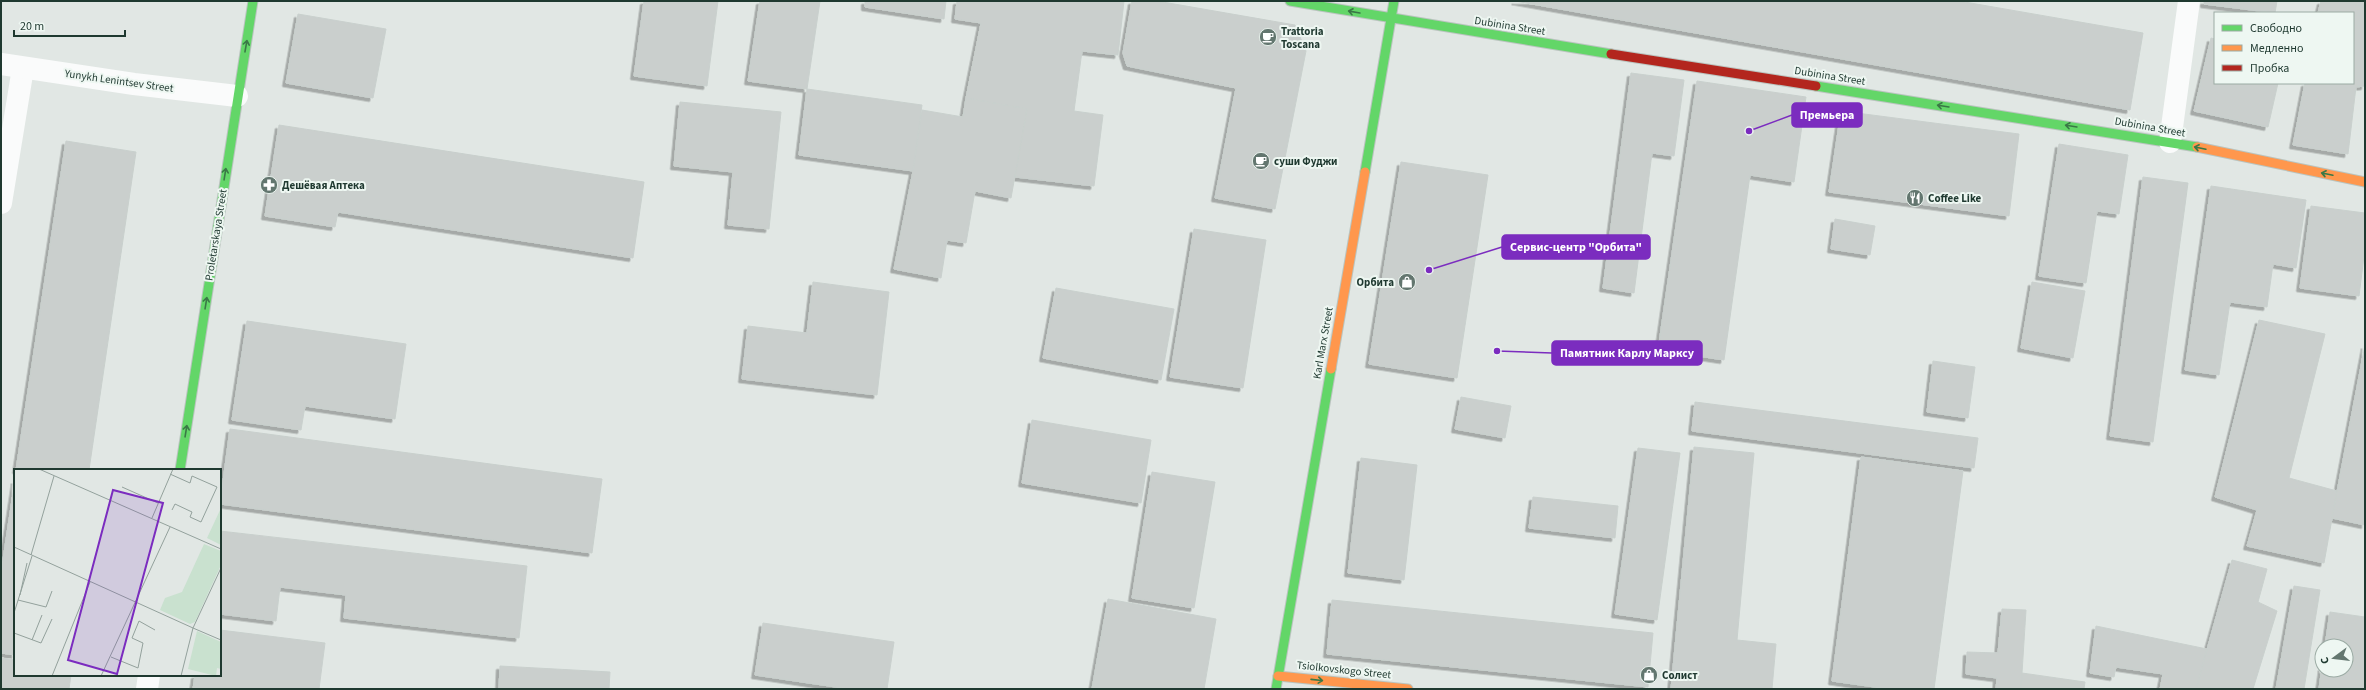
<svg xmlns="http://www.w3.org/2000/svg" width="2366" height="690" font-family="'Source Sans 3',sans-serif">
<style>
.building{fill:#cacfcd;stroke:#c9d0cd;filter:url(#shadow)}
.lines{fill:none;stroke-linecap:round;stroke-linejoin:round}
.fast-casing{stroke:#bac4bf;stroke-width:11}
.slow-casing{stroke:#bac4bf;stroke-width:11}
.jam-casing{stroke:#bac4bf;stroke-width:11}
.lane{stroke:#fafbfb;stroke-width:22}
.street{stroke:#fafbfb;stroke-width:22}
.fast{stroke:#63d668;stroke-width:9}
.slow{stroke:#ff974d;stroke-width:9}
.jam{stroke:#b3261e;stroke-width:9}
.oneway{stroke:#3a7846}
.labels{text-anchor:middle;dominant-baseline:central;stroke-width:4;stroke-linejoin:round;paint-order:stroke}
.street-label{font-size:11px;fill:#1f3930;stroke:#eef7f2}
.poi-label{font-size:11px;font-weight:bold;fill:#1f3930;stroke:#eef7f2;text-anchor:start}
.inset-road{fill:none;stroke:#93a19c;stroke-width:1}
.view{fill:#7b2cbf;fill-opacity:0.15;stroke:#7b2cbf;stroke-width:2}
.inset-edge{fill:none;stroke:#1f3930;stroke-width:2}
.leader{fill:none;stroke:#7b2cbf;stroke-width:1.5}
.callout-dot{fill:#7b2cbf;stroke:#eef7f2;stroke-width:1.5}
.callout{fill:#7b2cbf;stroke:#7b2cbf;stroke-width:1.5}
.callout-label{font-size:12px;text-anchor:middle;font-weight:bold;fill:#fff}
</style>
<defs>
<filter id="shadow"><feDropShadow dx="-3.5" dy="3.5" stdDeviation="0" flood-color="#0004"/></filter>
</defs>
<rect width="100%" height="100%" fill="#e1e7e4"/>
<!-- building -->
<path class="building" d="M644,1H718L707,86L634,76Z
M760,1H820L807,89L748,81Z
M865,1H946L944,19L865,7Z
M957,1H1124L1118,55L1082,51L1074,111L1103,115L1094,186L1015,177L1027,109L966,98L981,23L955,19Z
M1132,1H1157L1295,25L1306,51L1275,209L1215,198L1236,88L1127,66L1123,53Z
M1515,1H1959L2143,33L2130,110Z
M2204,1H2277L2275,13L2204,4Z
M2321,1H2340L2365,6V86L2356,87L2348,154L2293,145L2305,83H2353V13H2318Z
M2340,1H2365V7Z
M298,14L386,29L373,98L286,83Z
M2211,38L2215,39V83H2278L2268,127L2194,111Z
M1631,73L1684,80L1674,156L1652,153L1634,293L1603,288Z
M1697,81L1806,97L1794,182L1750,175L1724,360L1658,350Z
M807,89L922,105L913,171L799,155Z
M966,98L1027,109L1011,198L975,191L966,243L947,240L941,278L894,269L913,171L922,110L963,117Z
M680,102L781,112L769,229L728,225L733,172L674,166Z
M1841,111L2019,134L2009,216L1829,192Z
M279,125L644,182L633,258L338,212L335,227L265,216Z
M66,141L136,152L89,470H16Z
M2059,144L2128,155L2119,214L2097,211L2086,283L2039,276Z
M1401,162L1488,175L1457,378L1369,364Z
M2143,177L2188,183L2153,442L2110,436Z
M2211,186L2306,200L2296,268L2273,264L2267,307L2230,302L2219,375L2185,370Z
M2311,206L2365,213V248L2359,296L2300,288Z
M1835,219L1875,226L1870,255L1831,249Z
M1194,229L1266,240L1243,388L1170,377Z
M813,282L889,292L877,395L742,379L748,326L807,333Z
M2032,282L2085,291L2073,358L2021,348Z
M1056,288L1174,309L1161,380L1043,358Z
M2259,320L2325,334L2289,478L2337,491L2324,563L2247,546L2257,510L2215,497Z
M247,321L406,344L395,419L305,406L301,430L232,420Z
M2365,345V525L2332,518Z
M1933,361L1975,367L1968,418L1927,412Z
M1461,397L1511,406L1505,438L1455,429Z
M1695,402L1978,438L1974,468L1692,431Z
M1032,420L1151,440L1141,503L1022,483Z
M230,429L602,479L592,553L220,504Z
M1694,447L1754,453L1737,640L1776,644L1772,689H1671Z
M1638,448L1680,453L1657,620L1615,614Z
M1861,457L1963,471L1934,689H1889L1832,681Z
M1361,458L1417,465L1404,580L1348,573Z
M1152,472L1215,482L1194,608L1132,598Z
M15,480V655L1,653V573Z
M1533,497L1618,506L1615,538L1529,528Z
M220,531L527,566L519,638L344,618L346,595L280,587L276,621L220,614Z
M2232,560L2267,569L2258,602L2277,611L2253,689H2196Z
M2294,586L2320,590L2304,689H2276Z
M1108,599L1216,619L1204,689H1092Z
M1332,600L1653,633L1648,687L1327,654Z
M2002,609L2026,610L2021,689H1996L1997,678L1966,674L1967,652L1998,653Z
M2330,612L2365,617V689H2319L2322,667V670H2346V646H2325Z
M763,623L894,642L887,689H849L755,675Z
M2096,626L2207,649L2196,689H2160L2163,674L2116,667L2114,677L2090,673Z
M220,630L325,643L319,689H193L195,675H220Z
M1,658L15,660V675H71L69,689H1Z
M500,666L610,672L609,689H499Z
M2022,673L2085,682L2084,689H2021Z"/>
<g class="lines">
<defs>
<path id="fast" d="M1290,1L1611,54
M1816,86L2197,147
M1365,172L1394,1
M180,470L253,1
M1276,689L1331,369"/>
<path id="slow" d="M2197,147L2365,182
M1331,369L1365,172
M1278,676L1408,689"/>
<path id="jam" d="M1611,54L1816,86"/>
</defs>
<!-- fast casing -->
<use href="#fast" class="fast-casing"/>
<!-- slow casing -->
<use href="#slow" class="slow-casing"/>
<!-- jam casing -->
<use href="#jam" class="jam-casing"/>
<!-- lane -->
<path class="lane" d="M1,203L23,68"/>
<!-- street -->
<path class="street" d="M1,64L134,84L237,96
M2170,142L2189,1
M147,689L149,675"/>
<!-- fast -->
<use href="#fast" class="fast"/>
<!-- slow -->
<use href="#slow" class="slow"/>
<!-- jam -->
<use href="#jam" class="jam"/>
</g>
<!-- one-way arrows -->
<defs><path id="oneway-shaft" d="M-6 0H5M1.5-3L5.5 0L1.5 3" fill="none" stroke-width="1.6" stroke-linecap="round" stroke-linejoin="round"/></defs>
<g class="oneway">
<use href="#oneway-shaft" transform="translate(1354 12) rotate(-170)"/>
<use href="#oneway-shaft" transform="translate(246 46) rotate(-80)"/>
<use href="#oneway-shaft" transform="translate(1943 106) rotate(-171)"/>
<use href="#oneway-shaft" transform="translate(2071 126) rotate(-171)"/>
<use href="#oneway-shaft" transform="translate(2200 148) rotate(-168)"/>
<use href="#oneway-shaft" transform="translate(225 174) rotate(-81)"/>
<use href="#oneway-shaft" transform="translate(2327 174) rotate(-168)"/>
<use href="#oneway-shaft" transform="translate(206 303) rotate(-81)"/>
<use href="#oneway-shaft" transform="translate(186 431) rotate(-81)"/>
<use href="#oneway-shaft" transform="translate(1317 680) rotate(6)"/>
</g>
<!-- icons -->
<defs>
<symbol id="cafe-disc" viewBox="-11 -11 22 22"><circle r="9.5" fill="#63766f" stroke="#eef7f2"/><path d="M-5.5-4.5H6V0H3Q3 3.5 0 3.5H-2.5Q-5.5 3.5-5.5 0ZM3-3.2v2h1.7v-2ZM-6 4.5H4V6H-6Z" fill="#fff"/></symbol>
<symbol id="pharmacy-disc" viewBox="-11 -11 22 22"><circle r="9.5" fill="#63766f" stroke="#eef7f2"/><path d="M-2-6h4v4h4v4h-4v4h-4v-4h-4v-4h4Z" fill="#fff"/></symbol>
<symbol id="restaurant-disc" viewBox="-11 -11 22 22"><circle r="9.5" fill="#63766f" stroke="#eef7f2"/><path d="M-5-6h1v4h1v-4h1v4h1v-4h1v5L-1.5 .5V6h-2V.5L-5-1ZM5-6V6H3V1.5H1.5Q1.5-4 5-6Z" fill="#fff"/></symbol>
<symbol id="shop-disc" viewBox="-11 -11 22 22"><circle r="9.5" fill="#63766f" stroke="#eef7f2"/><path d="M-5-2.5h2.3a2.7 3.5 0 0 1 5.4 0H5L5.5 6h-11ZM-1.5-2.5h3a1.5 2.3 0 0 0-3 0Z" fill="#fff"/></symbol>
</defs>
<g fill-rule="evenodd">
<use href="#cafe-disc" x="1258" y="27" width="20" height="20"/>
<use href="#cafe-disc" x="1251" y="151" width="20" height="20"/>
<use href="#pharmacy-disc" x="259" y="175" width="20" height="20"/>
<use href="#restaurant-disc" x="1905" y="188" width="20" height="20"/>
<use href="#shop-disc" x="1397" y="272" width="20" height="20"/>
<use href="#shop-disc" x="1639" y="665" width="20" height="20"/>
</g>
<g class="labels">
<!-- street labels -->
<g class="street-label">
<text transform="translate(1510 26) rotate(9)">Dubinina Street</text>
<text transform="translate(1830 76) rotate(9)">Dubinina Street</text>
<text transform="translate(119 81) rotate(8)">Yunykh Lenintsev Street</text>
<text transform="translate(2150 127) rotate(10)">Dubinina Street</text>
<text transform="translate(216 235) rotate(-81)">Proletarskaya Street</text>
<text transform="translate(1323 343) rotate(-80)">Karl Marx Street</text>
<text transform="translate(1344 670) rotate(6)">Tsiolkovskogo Street</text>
</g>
<!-- poi labels -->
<g class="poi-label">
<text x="1281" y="31">Trattoria<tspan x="1281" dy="13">Toscana</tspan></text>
<text x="1274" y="161">суши Фуджи</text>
<text x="282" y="185">Дешёвая Аптека</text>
<text x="1928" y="198">Coffee Like</text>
<text x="1394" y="282" text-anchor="end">Орбита</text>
<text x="1662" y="675">Солист</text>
</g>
</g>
<!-- overview -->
<g transform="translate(14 469)">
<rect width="207" height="207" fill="#e1e7e4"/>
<path d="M207,39V76L193,69ZM190,75L207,82V96L181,153L176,155L146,141L151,129L168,123ZM183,162L207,173V200L203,199L202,207L174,200Z" fill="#c9e1cf"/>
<path class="inset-road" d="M25,0L207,80M156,5L176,14L178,7L203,18L187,53L176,48L178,43L161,35L158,41M108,18L144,34M138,49L159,0M0,78L179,159M17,86L40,7M6,126L13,94M4,131L32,138L38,122M0,144L18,87M179,159L207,171M0,164L27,174L38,150M18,171L28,146M97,188L124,199L129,174L118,169L125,152L141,161M38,207L76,113M87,207L156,58M167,207L179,159L207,99"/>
<path class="view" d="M99,21L149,34L103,205L54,191Z"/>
<rect width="207" height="207" class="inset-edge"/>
</g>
<!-- callouts -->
<path class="leader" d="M1749 131L1792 115M1429 270L1502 247M1497 351L1552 353"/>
<g class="callout-dot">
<circle cx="1749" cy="131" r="4"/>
<circle cx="1429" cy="270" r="4"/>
<circle cx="1497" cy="351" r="4"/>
</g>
<g class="callout">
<rect x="1792" y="103" width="70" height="24" rx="4"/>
<rect x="1502" y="235" width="148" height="24" rx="4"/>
<rect x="1552" y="341" width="150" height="24" rx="4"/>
</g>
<g class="callout-label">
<text x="1827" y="119">Премьера</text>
<text x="1576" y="251">Сервис-центр "Орбита"</text>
<text x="1627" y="357">Памятник Карлу Марксу</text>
</g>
<!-- border -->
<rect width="2366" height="690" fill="none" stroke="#1f3930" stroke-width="4"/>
<!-- legend -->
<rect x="2214" y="12" width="140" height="72" fill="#eef7f2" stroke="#9baba4"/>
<rect x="2222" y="25" width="20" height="6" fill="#63d668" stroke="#9baba4"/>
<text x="2250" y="32" font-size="12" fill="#1f3930">Свободно</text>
<rect x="2222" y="45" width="20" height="6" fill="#ff974d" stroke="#9baba4"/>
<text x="2250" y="52" font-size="12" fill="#1f3930">Медленно</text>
<rect x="2222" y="65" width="20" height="6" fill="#b3261e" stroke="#9baba4"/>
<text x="2250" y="72" font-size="12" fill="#1f3930">Пробка</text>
<!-- north arrow -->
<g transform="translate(2334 658) rotate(255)"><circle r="19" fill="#eef7f2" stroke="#9baba4"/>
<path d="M0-3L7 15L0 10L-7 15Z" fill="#63766f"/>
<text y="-6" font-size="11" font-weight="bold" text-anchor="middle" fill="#1f3930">С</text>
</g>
<!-- scale -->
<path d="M14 30v6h111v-6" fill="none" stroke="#1f3930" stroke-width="2"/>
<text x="20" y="30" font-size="12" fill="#1f3930" stroke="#eef7f2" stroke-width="3" paint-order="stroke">20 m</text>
</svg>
